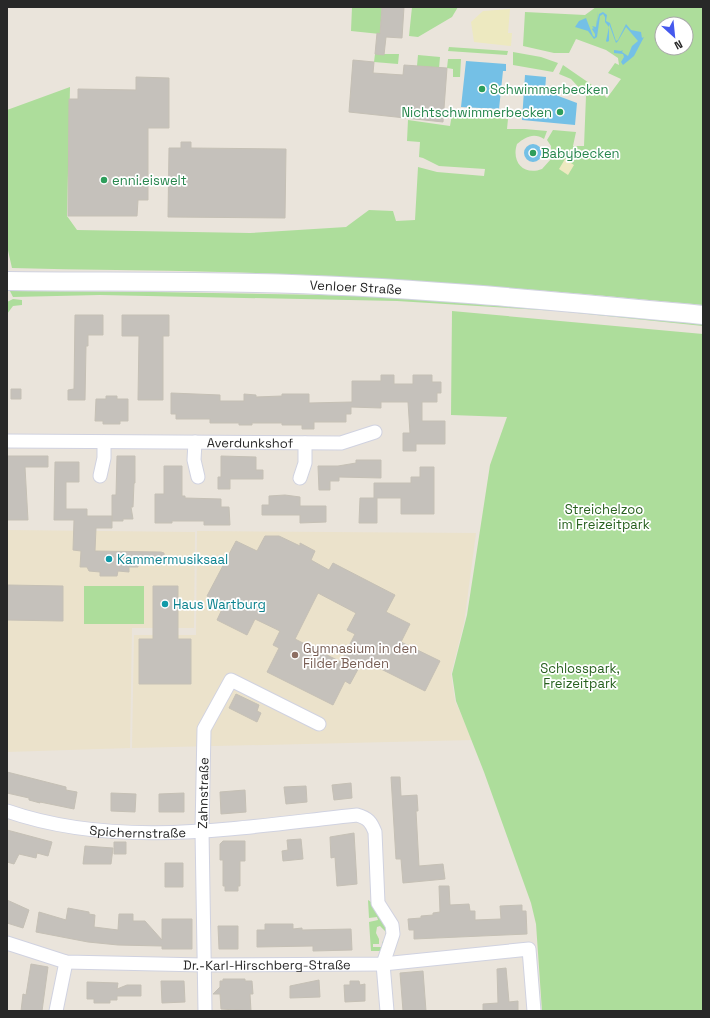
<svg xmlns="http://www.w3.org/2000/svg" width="710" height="1018" font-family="'Space Grotesk',sans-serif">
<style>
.education{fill:#ebe2cb}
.green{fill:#addd9b;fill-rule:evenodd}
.sand{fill:#ede9c0}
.water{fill:#74c0e6}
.building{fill:#c5c1bb;stroke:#c5c0b5;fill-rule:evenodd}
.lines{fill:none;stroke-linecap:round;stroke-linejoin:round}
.minor-casing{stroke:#d0d2e0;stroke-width:15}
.secondary-casing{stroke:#d0d2e0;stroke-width:20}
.minor{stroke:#fff;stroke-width:13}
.secondary{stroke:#fff;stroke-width:18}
.leisure-dot{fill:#2e9e5b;stroke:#fff;stroke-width:1.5}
.culture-dot{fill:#0f9aa8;stroke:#fff;stroke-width:1.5}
.education-dot{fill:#8d6e63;stroke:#fff;stroke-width:1.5}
.labels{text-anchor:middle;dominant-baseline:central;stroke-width:3.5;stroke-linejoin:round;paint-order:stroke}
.leisure-label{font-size:13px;fill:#27864d;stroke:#fff;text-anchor:start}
.street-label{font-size:13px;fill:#282828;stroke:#fff}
.park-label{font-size:13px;fill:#27601e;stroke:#fff}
.culture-label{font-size:13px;fill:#0d838f;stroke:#fff;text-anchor:start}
.education-label{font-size:13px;fill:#785e54;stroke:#fff;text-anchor:start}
</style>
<rect width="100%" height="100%" fill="#eae4db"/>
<!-- education -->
<path class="education" d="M7,530L195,532L194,628H132L130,748L7,752Z
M197,531L476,533L464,623L451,674L455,701L473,740L132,748L134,635H196Z"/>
<!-- green -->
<path class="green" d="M352,7H382L380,34L351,31Z
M412,7H458L452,17L418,37L409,36Z
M596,7H703V305C543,290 382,276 221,272C151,270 82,270 12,268L7,246V110L70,87L67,216L77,230L250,233L346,227L369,210L393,211L396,221L415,220L418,167L437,172L484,176L485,169L439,166L423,158L419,157L420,142L407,141L408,120L450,126L452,114L508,119L507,129H525L547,131L544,139C534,132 525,137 517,144C511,162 524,176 542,169L551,159V146L547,140L553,130L576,132L573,146H584L586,96L596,87L607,98L621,79L608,73L615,63L619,65L618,58L606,50L576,39L569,53H554L523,46L525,12L585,15ZM662,24H686V48H662Z
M449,47L508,51L507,55L448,51Z
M513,52L541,57L558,63L553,72L513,65Z
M375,54H399L398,64L374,62Z
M418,55L440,57L439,68L417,66Z
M448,59H461L460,77H453V69L447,68Z
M563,65L592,85L584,93L571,79L559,74Z
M10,291L153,292L379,296L445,299L703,322V326L558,311L397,301L100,295L13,297Z
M13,299L22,300V305L13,306L7,314V302Z
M452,311L703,334V1011H542L536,924L531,903L484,772L456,701L452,674L467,615L490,465L507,417L451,415Z
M84,586H144V624H84Z
M368,900L371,902L389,931L381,951H371L369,922L378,920L377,917L369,918ZM380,926L386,932L384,941L382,942V947H373V944H379V939L376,933L377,927Z"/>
<!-- sand -->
<path class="sand" d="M510,9L508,33H512L511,46L474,42L471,22L483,11Z
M565,159L574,165L568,175L559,169Z"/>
<!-- water -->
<path class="water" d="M598,11L597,23L599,14L603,12L607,15L606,21L610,23L616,41L618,40L626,24L631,30L641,32L642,38L644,37L634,56L623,65L621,62L624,57L623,54L614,53V50L621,51L623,50L622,52L628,56L632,46L638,41L626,27L618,41L616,43L609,24V41L607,42L606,41L609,27L605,22V17L603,14L600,16L597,37L594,39L588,31L575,27L579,21L586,18L593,36L595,37V34L592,29L593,28L595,30L592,26L596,27Z
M466,61L506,64V71H503L499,109L461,107Z
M525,75L546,77L545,91L577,103L575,125L522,120Z
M524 153a9 9 0 1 1 18 0a9 9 0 1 1-18 0Z"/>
<!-- building -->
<path class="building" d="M382,7H404L402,38L386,37L384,55L375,54L377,33L380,34Z
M353,60L374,62L373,73L403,75L404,65L447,68L443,122L349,112Z
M136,77L169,78V128H148V200H138L137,216H68L69,99H78V89L136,90Z
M181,142H191V148L286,149L285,218L168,217L169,148H181Z
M75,315H103V335H88V346H86L85,400H68V390L74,389Z
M122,315H169V336H163V400H138L139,336H122Z
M381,375H394V384H413V375H432V382H441V393H437V402H422V421H445V444H416V451H403V433H410L408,402H381V408L351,407V414H346V422H314V429H302V425H282V423H252V425H239V423H210V419H176V414H171V393L220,395V401H244V394L256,395V397L282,396V394H309V403L352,402V381H381Z
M11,389H21V399H11Z
M106,396H117V399H128V421H120V424H103V421H95L96,399H106Z
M7,456H48V467H25L28,520H7Z
M117,456H135V483H134L133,507H131L133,519H123V521H112V495H116Z
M221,456L256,457V470H263V479H230V489H218V477H221Z
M356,460H381V478L339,477V481H330V490H319L318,466H338L356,463Z
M55,462H79V482H66V509H87V516H112V528H96L95,551L161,552L164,553V563L138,564V567H129V572L118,571L117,576H100V572L89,571L87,567H80L81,551L73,550L74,520H54Z
M164,466H182V496H185V498L221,499V507H229L230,525H204V521H172V523H155V494H164Z
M420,467H434V514H401V498H377V523H359L360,498H374V483H411V477H420Z
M285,495L300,497V506H326V522L300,523V515H262V505H269V496Z
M265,536H279L300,546V543L315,551L311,560L329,570L333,563L395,595L386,612L410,624L401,642L440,661L425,691L363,660L350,684L345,681L333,705L267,672L279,648L273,645L280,631L255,619L247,635L217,620L224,605L207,596L236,541L257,551ZM318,593L356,613L347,630L355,634L341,662L295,639Z
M8,585L63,586V621L7,620Z
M153,586H178V639H191V684H139V639H153Z
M236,694L259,705L257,711L261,713L257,722L229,708Z
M7,772L66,787V790L77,792L74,809L40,802V803L29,800V798L7,793Z
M391,777H400L401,796L417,795L418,811H416L419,866L443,864L445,879L403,883L401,859H396Z
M351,783L352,798L334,800L332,785Z
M306,786L307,802L286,804L284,787Z
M245,790L246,812L221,814L220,792Z
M111,793L136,794L135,812L111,811Z
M184,793V812H159V794Z
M7,830L52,842L48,856L37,853L36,858L19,854L14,864L7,862Z
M354,833L357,884L337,886L335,857L331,858L330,837Z
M301,839L303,859L283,861L282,851L288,850L287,840Z
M223,841H245V861H240V886H238V891H225V886H223V860H220V844Z
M114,842H126V854H114Z
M85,846L113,848L111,864H83Z
M165,863H183V887H165Z
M439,886H449L450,905L469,904L470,911H475V920L501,919L500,906L522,905V911H526L527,934L414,939V930H409L408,919L421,918V916L433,915V913L440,912Z
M7,900L29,910L23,928L7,923Z
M68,908L89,912V914L95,915L94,927L118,930L119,914H133V921H145L162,940V919H192V949H162V946L118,945L88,942L36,932L39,912L66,920Z
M265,924H293V929L302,928V930L351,929L352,950L313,951V946L257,947V930H265Z
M218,926H238V949H219Z
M31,964L48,967L42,1011H21L23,994L26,995Z
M506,968L509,1002L518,1001V1011H483V1004L498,1003L497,969Z
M423,971L426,1011H403L400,973Z
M223,979H245V981H252L253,994H250L251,1011L221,1009L220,994H213L220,987V981H223Z
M319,980L320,997L290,998V986Z
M161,981H184L185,1002L162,1003Z
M350,981H359L360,985L365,984V1001L345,1002L344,985H350Z
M87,982L118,983L117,989L127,985H141V996H117V1000H110V1003H94V999H87Z"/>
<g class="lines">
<defs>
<g id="minor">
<path id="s1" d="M7,441L341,443L375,432"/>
<path d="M195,442L194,460L198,477"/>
<path d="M100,476L104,458V442"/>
<path d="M300,478L305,463V443"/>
<path id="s2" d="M7,811C119,850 242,827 357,815C368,818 371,822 375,832L378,903L392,925L393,934L383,964L387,1011"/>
<path id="s3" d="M7,943L66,962L203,965L383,964L529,949L534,1011"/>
<path d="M56,1011L66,962"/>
<path id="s4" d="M205,1011L202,831L204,729L231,680L319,724"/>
</g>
<g id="secondary">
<path id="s5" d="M7,281C90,282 173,281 256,283C405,286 555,301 703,315"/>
</g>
</defs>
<!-- minor casing -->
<use href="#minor" class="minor-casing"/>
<!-- secondary casing -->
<use href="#secondary" class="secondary-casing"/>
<!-- minor -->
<use href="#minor" class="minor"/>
<!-- secondary -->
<use href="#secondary" class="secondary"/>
</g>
<!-- markers -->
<g class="leisure-dot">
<circle cx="482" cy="89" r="4"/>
<circle cx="560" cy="112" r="4"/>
<circle cx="533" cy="153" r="4"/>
<circle cx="104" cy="180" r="4"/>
</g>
<g class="culture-dot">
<circle cx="109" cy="559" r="4"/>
<circle cx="165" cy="604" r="4"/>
</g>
<circle class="education-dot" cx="295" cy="655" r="4"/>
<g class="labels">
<!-- leisure labels -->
<g class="leisure-label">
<text x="490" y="89">Schwimmerbecken</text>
<text x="552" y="112" text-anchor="end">Nichtschwimmerbecken</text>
<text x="541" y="153">Babybecken</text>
<text x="112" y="180">enni.eiswelt</text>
</g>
<!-- street labels -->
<g class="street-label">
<text stroke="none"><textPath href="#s5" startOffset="349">Venloer Straße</textPath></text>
<text stroke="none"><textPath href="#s1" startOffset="243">Averdunkshof</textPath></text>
<text stroke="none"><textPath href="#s4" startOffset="218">Zahnstraße</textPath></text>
<text stroke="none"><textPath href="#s2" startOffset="133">Spichernstraße</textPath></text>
<text stroke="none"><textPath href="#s3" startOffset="263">Dr.-Karl-Hirschberg-Straße</textPath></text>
</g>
<!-- park labels -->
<g class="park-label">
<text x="604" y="509">Streichelzoo<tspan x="604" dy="15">im Freizeitpark</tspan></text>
<text x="580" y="668">Schlosspark,<tspan x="580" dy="15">Freizeitpark</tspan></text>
</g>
<!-- culture labels -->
<g class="culture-label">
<text x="117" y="559">Kammermusiksaal</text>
<text x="173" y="604">Haus Wartburg</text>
</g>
<!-- education labels -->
<g class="education-label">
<text x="303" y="648">Gymnasium in den<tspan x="303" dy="15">Filder Benden</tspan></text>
</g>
</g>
<!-- border -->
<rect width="710" height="1018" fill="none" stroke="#282828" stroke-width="16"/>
<!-- north arrow -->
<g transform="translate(674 36) rotate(153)"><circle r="19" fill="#ffffff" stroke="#a9a9a9"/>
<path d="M0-3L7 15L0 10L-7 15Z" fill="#4559ed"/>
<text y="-6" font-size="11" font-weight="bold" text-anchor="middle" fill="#282828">N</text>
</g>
</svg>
